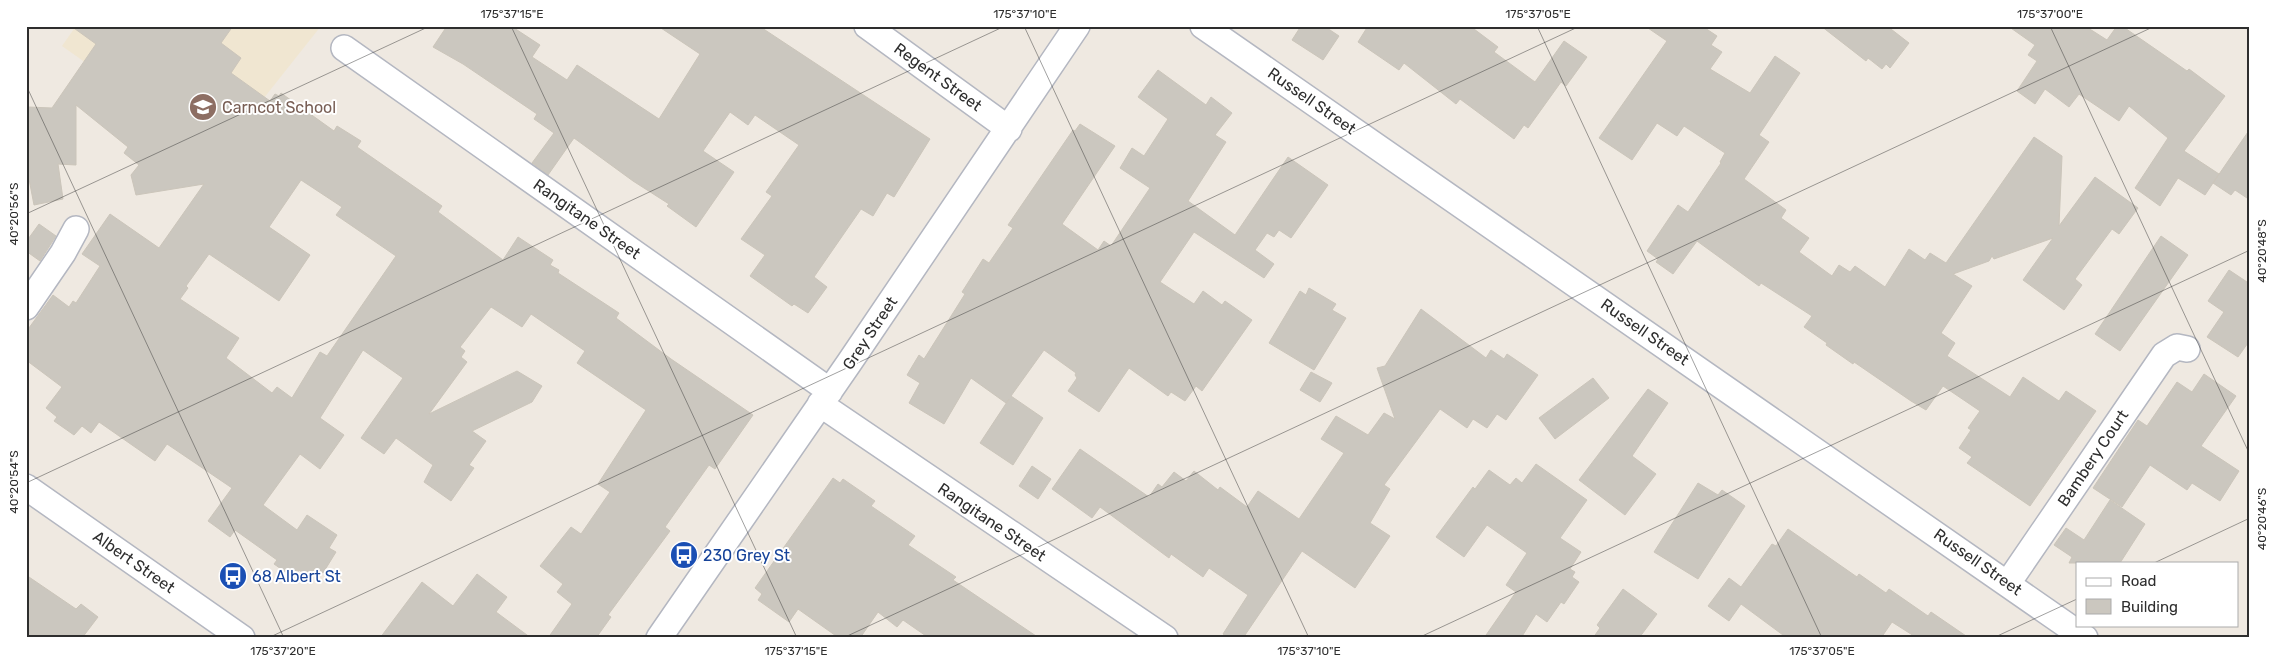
<svg xmlns="http://www.w3.org/2000/svg" width="2276" height="664" font-family="Rubik,sans-serif">
<style>
.education{fill:#f0e6d1}
.building{fill:#cbc7bf;stroke:#cbc5ba;fill-rule:evenodd}
.lines{fill:none;stroke-linecap:round;stroke-linejoin:round}
.minor-casing{stroke:#b4b7c1;stroke-width:28}
.minor{stroke:#fff;stroke-width:25}
.ticks{fill:none;stroke:#2e2e2e;stroke-width:1;stroke-opacity:0.45}
.labels{text-anchor:middle;dominant-baseline:central;stroke-width:4;stroke-linejoin:round;paint-order:stroke}
.street-label{font-size:16px;fill:#2e2e2e;stroke:#fff}
.education-label{font-size:16px;fill:#785e54;stroke:#fff;text-anchor:start}
.transit-label{font-size:16px;fill:#164399;stroke:#fff;text-anchor:start}
.neatline{fill:none;stroke:#2e2e2e;stroke-width:2}
.ticks-label{font-size:12px;text-anchor:middle;fill:#2e2e2e}
</style>
<rect width="100%" height="100%" fill="#efe9e1"/>
<!-- education -->
<path class="education" d="M76,26H321L218,156L62,46Z"/>
<!-- building -->
<path class="building" d="M71,26H233L221,43L241,58L231,73L270,101L275,94L279,96L281,93L334,131L337,126L361,141L357,147L442,206L438,212L503,260L518,237L553,260L550,265L559,270L558,273L619,313L616,318L671,359L753,415L715,469L709,465L665,527L670,531L608,615L611,617L596,638H548L572,604L557,592L563,584L540,566L571,527L581,534L610,492L598,484L646,410L577,363L585,351L531,314L522,327L491,307L460,347L465,351L461,357L467,362L429,414L517,371L542,386L532,402L472,431L486,441L469,465L474,468L451,501L424,482L433,465L396,438L384,454L361,438L403,378L363,350L320,418L344,435L320,469L300,454L263,505L297,530L307,515L337,535L329,548L336,552L323,573L315,568L309,577L299,570L294,578L274,564L277,560L235,530L230,537L208,521L232,488L167,444L155,461L99,422L91,433L82,426L74,435L54,421L57,417L46,408L62,387L26,360V332L53,295L69,307L73,301L76,303L100,266L82,254L110,214L159,248L204,184L136,195L131,175L139,165L124,153L128,147L76,105V165L58,164L63,199L34,205L29,179L26,180L28,107L52,108L96,44ZM301,180L342,207L336,215L396,256L327,356L320,352L292,398L277,387L272,393L226,358L239,338L180,299L188,288L186,286L209,254L279,301L310,255L269,227Z
M447,26H511L540,45L532,57L567,80L577,65L659,119L700,54L658,26H759L930,139L894,197L887,193L873,216L861,209L814,277L827,287L808,313L794,304L792,306L750,276L765,255L741,239L772,196L766,192L799,145L755,115L748,125L730,112L703,151L734,172L696,227L667,206L669,204L633,181L574,138L548,175L532,163L554,133L534,119L537,114L463,64L433,47Z
M1301,26H1324L1339,36L1323,60L1292,40Z
M1368,26H1470L1498,47L1494,52L1535,82L1564,41L1587,57L1566,86L1561,82L1528,128L1524,125L1514,139L1460,99L1456,104L1404,63L1399,70L1358,42Z
M1645,26H1702L1717,36L1711,45L1722,52L1710,69L1750,93L1775,56L1800,73L1759,135L1769,142L1744,179L1786,210L1781,218L1809,238L1799,252L1832,276L1839,265L1850,272L1855,266L1885,287L1909,249L1925,260L1930,253L1946,263L2034,137L2062,156L2059,226L2095,177L2138,208L2119,234L2112,229L2075,279L2082,285L2064,310L2023,280L2053,238L1994,259L1992,256L1989,261L1953,274L1972,286L1941,333L1955,343L1947,356L2010,397L2023,377L2059,401L2066,391L2096,411L2030,506L1967,463L1972,457L1959,448L1971,430L1968,428L1980,411L1943,386L1926,410L1911,401L1854,362L1853,364L1826,345L1827,343L1804,327L1812,316L1761,283L1759,286L1697,241L1673,274L1656,262L1658,259L1647,251L1678,205L1688,212L1721,163L1720,162L1725,153L1684,126L1677,136L1657,123L1632,160L1599,138L1667,41Z
M1821,26H1887L1909,43L1890,68L1886,64L1882,69L1868,58L1866,61Z
M2008,26H2085L2107,40L2117,26H2122L2187,71L2189,69L2225,96L2184,151L2219,174L2205,195L2178,178L2160,206L2135,188L2168,138L2129,106L2119,121L2079,94L2069,107L2045,89L2035,104L2017,91L2037,61L2028,55L2035,45Z
M1158,70L1206,105L1211,97L1232,113L1215,135L1226,142L1188,201L1235,235L1288,157L1328,185L1291,238L1279,230L1274,237L1267,233L1255,250L1274,264L1264,278L1194,232L1160,282L1194,304L1203,291L1222,305L1225,301L1252,320L1202,391L1196,386L1185,401L1171,392L1168,396L1129,368L1099,412L1068,391L1077,378L1075,375L1076,373L1044,350L1011,396L1043,418L1013,465L980,443L1009,399L1006,403L971,378L944,424L909,403L920,383L907,375L919,355L924,359L965,294L962,292L983,259L989,263L1013,228L1008,225L1073,130L1075,131L1080,124L1115,146L1062,224L1098,250L1104,241L1111,246L1150,188L1120,168L1132,148L1144,156L1168,119L1138,97Z
M2250,129V200L2235,190L2231,195L2213,183Z
M39,224L56,236L40,261L26,251V242Z
M2161,236L2188,255L2120,351L2095,334Z
M2229,270L2250,284V340L2238,357L2207,337L2224,312L2208,301Z
M1309,288L1336,304L1332,310L1346,318L1314,370L1269,343L1300,291L1306,295Z
M1421,309L1486,358L1491,350L1504,359L1507,354L1538,375L1506,420L1497,414L1487,428L1473,419L1467,428L1440,409L1384,485L1390,489L1370,523L1390,536L1355,588L1302,551L1243,638H1229L1223,634L1248,595L1209,568L1203,577L1171,554L1169,558L1100,507L1092,518L1052,489L1080,449L1149,497L1158,484L1162,487L1174,472L1186,481L1194,471L1218,490L1220,487L1247,507L1258,491L1299,519L1344,453L1321,439L1336,416L1368,435L1384,413L1395,419L1377,368L1385,366Z
M1311,372L1332,383L1320,402L1300,390Z
M2204,374L2236,396L2201,446L2239,471L2220,501L2192,483L2187,490L2150,465L2122,507L2093,488L2138,420L2147,426L2177,382L2192,392Z
M1593,378L1609,398L1555,439L1539,418Z
M1648,389L1668,403L1632,456L1656,474L1625,515L1579,480Z
M1536,464L1587,500L1560,538L1581,552L1570,569L1575,572L1572,577L1579,582L1564,604L1561,602L1547,622L1536,614L1521,638H1484L1516,592L1506,585L1527,553L1487,525L1464,557L1436,537L1473,487L1475,489L1489,470L1510,485L1516,478L1522,483Z
M1032,466L1051,479L1038,499L1019,486Z
M833,478L840,483L843,479L875,501L871,506L915,536L908,545L956,577L953,580L1039,638H929L903,620L897,627L878,612L860,638H839L798,609L789,622L758,600L762,594L755,588Z
M1698,483L1718,495L1722,490L1745,506L1698,579L1654,552Z
M2110,500L2145,524L2120,563H2069L2072,557L2054,545L2066,528L2084,540Z
M1788,529L1857,577L1859,574L1886,593L1889,589L1928,616L1931,612L1969,638H1913L1914,636L1892,622L1881,638H1787L1741,604L1729,621L1708,606L1729,578L1741,587L1772,544L1776,546Z
M477,574L507,597L496,612L531,638H380L422,582L453,606Z
M26,575L76,609L81,604L98,617L82,638H26Z
M1623,589L1657,614L1639,638H1593L1600,628L1597,625Z"/>
<g class="lines">
<defs>
<path id="minor" d="M867,26L1009,129
M1203,26L2085,638
M344,48L830,391
M26,307L63,253L76,229
M820,404L1165,638
M26,487L242,638
M2008,583L2164,355L2177,347L2187,349
M659,638L849,363L1077,26"/>
</defs>
<!-- minor casing -->
<use href="#minor" class="minor-casing"/>
<!-- minor -->
<use href="#minor" class="minor"/>
</g>
<!-- ticks -->
<path class="ticks" d="M511,26L797,638M1024,26L1309,638M1537,26L1822,638M2050,26L2250,455M26,85L284,638M26,214L430,26M26,483L1005,26M2154,563L2250,518M268,638L1580,26M843,638L2155,26M1418,638L2250,250M1993,638L2077,599"/>
<!-- icons -->
<defs>
<symbol id="school-disc" viewBox="-11 -11 22 22"><circle r="9.5" fill="#8d6e63" stroke="#fff"/><path d="M0-5L7-2L0 1L-7-2ZM-4 1L0 2.5L4 1V4Q0 6-4 4Z" fill="#fff"/></symbol>
<symbol id="bus-disc" viewBox="-11 -11 22 22"><circle r="9.5" fill="#1a4fb4" stroke="#fff"/><path d="M-5-6H5V4H4V6H2V4H-2V6H-4V4H-5ZM-3.5-4V0h7V-4ZM-3.5 1.2v1.5H-2V1.2ZM2 1.2v1.5H3.5V1.2Z" fill="#fff"/></symbol>
</defs>
<g fill-rule="evenodd">
<use href="#school-disc" x="187" y="91" width="32" height="32"/>
<use href="#bus-disc" x="668" y="539" width="32" height="32"/>
<use href="#bus-disc" x="217" y="560" width="32" height="32"/>
</g>
<g class="labels">
<!-- street labels -->
<g class="street-label">
<text transform="translate(938 77) rotate(36)">Regent Street</text>
<text transform="translate(1312 101) rotate(35)">Russell Street</text>
<text transform="translate(587 219) rotate(35)">Rangitane Street</text>
<text transform="translate(1645 332) rotate(35)">Russell Street</text>
<text transform="translate(870 333) rotate(-56)">Grey Street</text>
<text transform="translate(2093 458) rotate(-56)">Bambery Court</text>
<text transform="translate(992 522) rotate(34)">Rangitane Street</text>
<text transform="translate(134 562) rotate(35)">Albert Street</text>
<text transform="translate(1978 562) rotate(35)">Russell Street</text>
</g>
<!-- education labels -->
<g class="education-label">
<text x="222" y="107">Carncot School</text>
</g>
<!-- transit labels -->
<g class="transit-label">
<text x="703" y="555">230 Grey St</text>
<text x="252" y="576">68 Albert St</text>
</g>
</g>
<!-- border -->
<rect width="2276" height="664" fill="none" stroke="#ffffff" stroke-width="55"/>
<!-- legend -->
<rect x="2076" y="562" width="162" height="65" fill="#ffffff" stroke="#ababab"/>
<rect x="2086" y="578" width="25" height="8" fill="#ffffff" stroke="#ababab"/>
<text x="2121" y="586" font-size="15" fill="#2e2e2e">Road</text>
<rect x="2086" y="599" width="25" height="15" fill="#cbc7bf" stroke="#ababab"/>
<text x="2121" y="612" font-size="15" fill="#2e2e2e">Building</text>
<rect x="28" y="28" width="2220" height="608" class="neatline"/>
<g class="ticks-label">
<text x="512" y="18">175°37'15"E</text>
<text x="1025" y="18">175°37'10"E</text>
<text x="1538" y="18">175°37'05"E</text>
<text x="2050" y="18">175°37'00"E</text>
<text transform="translate(14 214) rotate(-90)" y="4">40°20'56"S</text>
<text transform="translate(2262 251) rotate(-90)" y="4">40°20'48"S</text>
<text transform="translate(14 482) rotate(-90)" y="4">40°20'54"S</text>
<text transform="translate(2262 519) rotate(-90)" y="4">40°20'46"S</text>
<text x="283" y="655">175°37'20"E</text>
<text x="796" y="655">175°37'15"E</text>
<text x="1309" y="655">175°37'10"E</text>
<text x="1822" y="655">175°37'05"E</text>
</g>
</svg>
